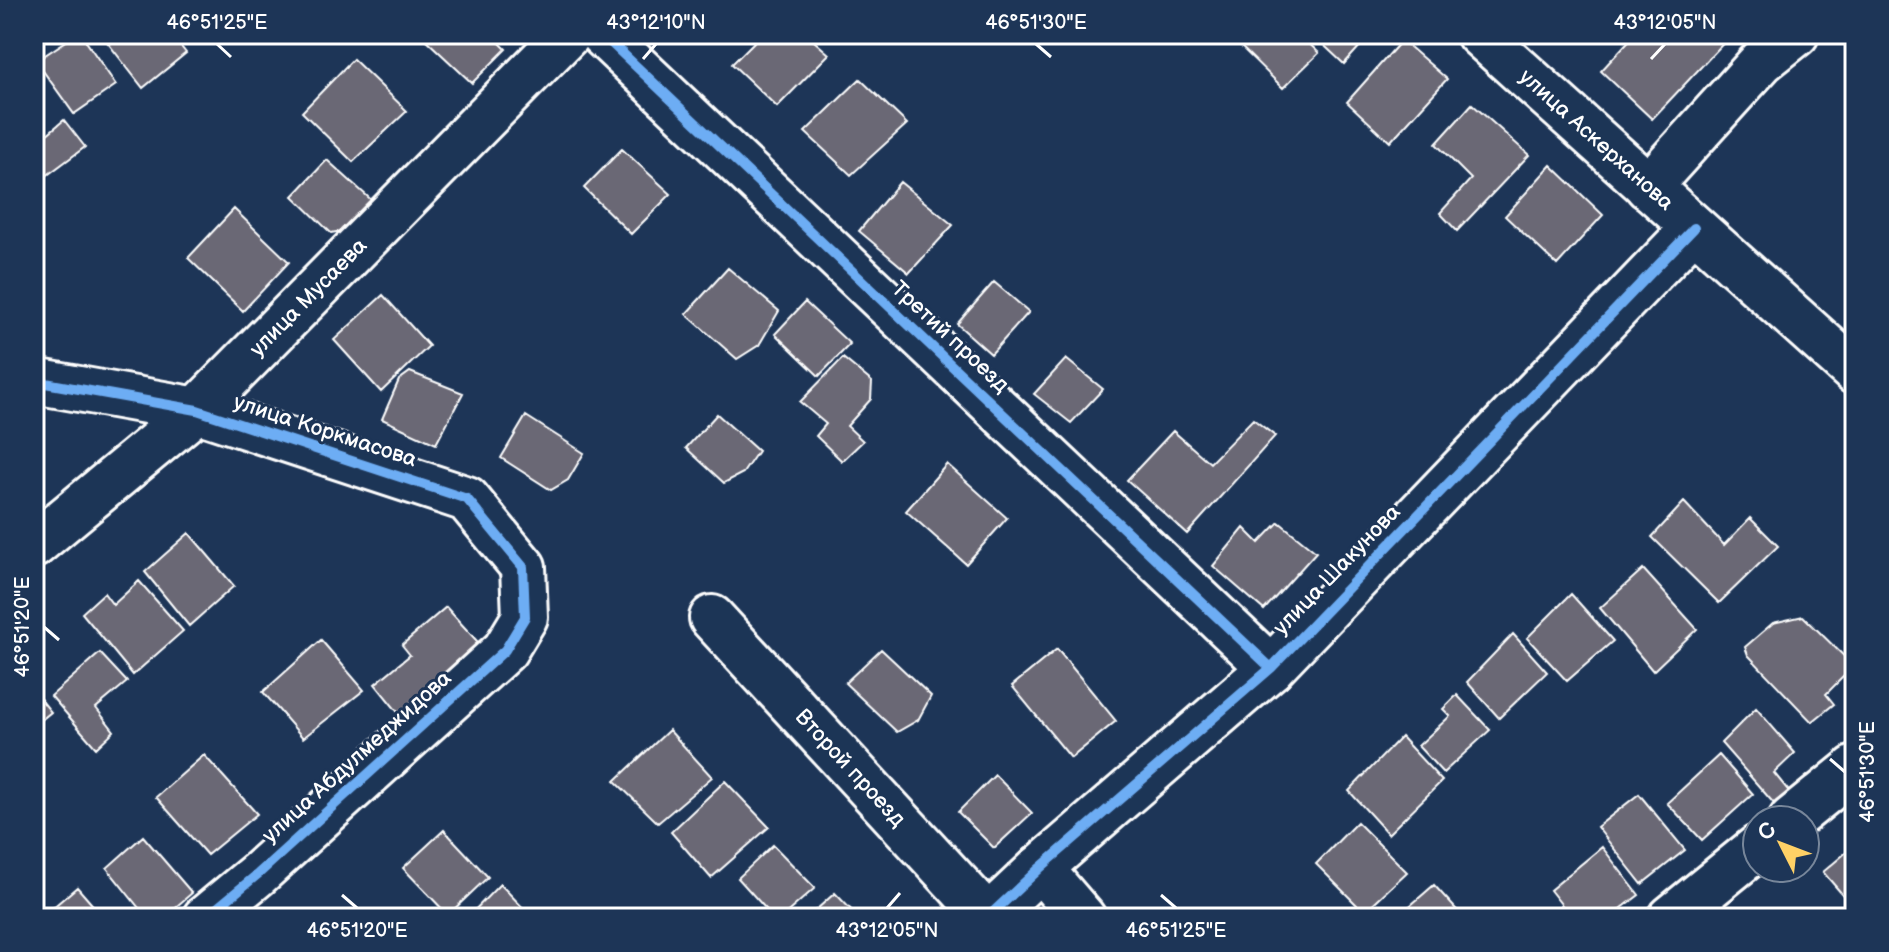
<svg xmlns="http://www.w3.org/2000/svg" width="1889" height="952" font-family="'Balsamiq Sans',sans-serif">
<style>
.building{fill:#6a6774;stroke:#fff;stroke-width:2}
.lines{fill:none;stroke-linecap:round;stroke-linejoin:round}
.minor-casing{stroke:#fff;stroke-width:50}
.minor{stroke:#1d3557;stroke-width:44}
.cycleway-casing{stroke:#1d3557;stroke-width:15}
.cycleway{stroke:#6dadf4;stroke-width:10}
.ticks{fill:none;stroke:#fff;stroke-width:3}
.labels{text-anchor:middle;dominant-baseline:central;stroke-width:6;stroke-linejoin:round;paint-order:stroke}
.street-label{font-size:22px;fill:#fff;stroke:#1d3557}
.neatline{fill:none;stroke:#fff;stroke-width:3}
.ticks-label{font-size:20px;text-anchor:middle;fill:#fff}
</style>
<rect width="100%" height="100%" fill="#1d3557"/>
<filter id="ink" filterUnits="userSpaceOnUse"><feTurbulence type="fractalNoise" baseFrequency=".0125" numOctaves="2"/><feDisplacementMap in="SourceGraphic" scale="16" xChannelSelector="R" yChannelSelector="G"/><feConvolveMatrix kernelMatrix="1 2 1 2 8 2 1 2 1" color-interpolation-filters="sRGB"/></filter>
<g filter="url(#ink)">
<!-- building -->
<path class="building" d="M77,34H81L116,85L74,114L36,61Z
M101,34H171L186,53L143,88Z
M429,34H491L506,49L472,83L424,38Z
M762,34H806L829,54L777,107L732,64Z
M1228,34H1299L1319,53L1283,88Z
M1312,34H1371L1344,64Z
M1635,34H1732L1652,119L1601,71Z
M1402,40L1447,79L1390,142L1347,102Z
M353,59L407,111L353,162L302,112Z
M860,79L907,124L851,175L805,132Z
M1472,104L1529,155L1457,231L1440,213L1471,179L1436,144Z
M64,120L85,147L34,185V121L46,135Z
M622,149L671,194L631,234L584,188Z
M327,160L377,205L353,229L331,233L293,196Z
M1551,165L1603,215L1557,265L1505,216Z
M900,182L953,225L909,273L859,231Z
M234,209L289,262L243,311L188,258Z
M728,268L779,311L759,345L737,359L686,314Z
M994,282L1029,312L991,354L957,324Z
M383,295L429,346L381,392L334,340Z
M805,302L850,344L819,376L775,334Z
M843,358L872,382L871,399L847,426L863,441L842,461L816,436L826,424L800,402Z
M1066,359L1103,389L1071,423L1034,394Z
M410,372L463,393L436,444L382,419L399,380Z
M717,414L758,451L743,473L724,483L686,448Z
M526,416L584,453L568,480L551,490L501,458Z
M1253,419L1275,436L1187,534L1127,480L1173,431L1210,463Z
M947,464L1007,518L966,564L906,511Z
M1684,502L1724,545L1750,518L1778,546L1719,603L1652,537Z
M1279,522L1316,552L1264,610L1213,566L1244,528L1259,543Z
M189,533L234,586L189,626L145,572Z
M1643,569L1697,629L1653,671L1600,608Z
M139,581L183,631L133,675L82,613L104,593L113,605Z
M1571,594L1613,641L1567,681L1527,638Z
M446,607L486,651L405,721L375,684L410,655L402,645Z
M1803,616L1854,666L1826,694L1834,704L1812,722L1748,655L1745,647L1773,623Z
M1513,634L1547,672L1499,718L1467,682Z
M321,640L364,690L303,738L263,692Z
M881,649L931,696L918,720L897,732L845,683Z
M1057,649L1116,721L1071,758L1012,686Z
M100,653L127,682L96,708L114,731L96,748L51,696Z
M34,691L51,712L34,726Z
M1457,695L1490,730L1443,773L1418,746L1450,716L1443,709Z
M1756,708L1795,753L1774,773L1792,795L1777,807L1721,743Z
M669,730L712,777L658,823L615,781Z
M1401,737L1442,781L1388,834L1349,791Z
M204,755L257,814L207,855L156,797Z
M1719,755L1753,794L1702,840L1667,803Z
M995,775L1032,813L994,848L958,812Z
M725,781L769,827L711,878L671,832Z
M1639,794L1685,850L1642,884L1597,827Z
M1357,822L1407,872L1364,912L1316,864Z
M444,830L488,877L448,915L403,868Z
M143,836L192,893L163,918H147L107,868Z
M773,845L815,888L781,918H774L738,878Z
M1855,845V909L1823,872Z
M1602,847L1639,895L1609,918H1572L1550,890Z
M500,884L533,918H467Z
M1434,885L1464,918H1396Z
M77,887L104,918H47L44,915Z
M835,893L859,918H807Z"/>
<g class="lines">
<defs>
<g id="minor">
<path d="M602,34L1271,668"/>
<path id="s1" d="M1479,34L1855,372"/>
<path d="M1648,187L1762,61L1796,34"/>
<path d="M34,381L197,410L467,499L523,567L525,617L505,650L258,874L205,918"/>
<path id="s2" d="M34,545L197,410L568,34"/>
<path id="s3" d="M712,618L988,917"/>
<path d="M1791,820L1855,768"/>
<path d="M1040,868L1083,918"/>
<path d="M987,918L1040,868L1271,668L1694,228"/>
<path d="M1671,918L1757,848"/>
</g>
</defs>
<!-- minor casing -->
<use href="#minor" class="minor-casing"/>
<!-- minor -->
<use href="#minor" class="minor"/>
<defs>
<path id="cycleway" d="M602,34L1271,668
M34,381L197,410L467,499L523,567L525,617L505,650L258,874L205,918
M987,918L1040,868L1271,668L1694,228"/>
</defs>
<!-- cycleway casing -->
<use href="#cycleway" class="cycleway-casing"/>
<!-- cycleway -->
<use href="#cycleway" class="cycleway"/>
</g>
</g>
<!-- ticks -->
<path class="ticks" d="M217,44L231,57M1036,44L1051,57M643,59L656,44M1651,59L1665,44M44,627L59,640M1830,759L1845,772M342,895L357,908M1161,895L1176,908M887,908L900,893"/>
<g class="labels">
<!-- street labels -->
<g class="street-label">
<text stroke="none"><textPath href="#s1" startOffset="158">улица Аскерханова</textPath></text>
<text stroke="none"><textPath href="#s2" startOffset="370">улица Мусаева</textPath></text>
<text transform="translate(950 337) rotate(43)">Третий проезд</text>
<text transform="translate(325 431) rotate(18)">улица Коркмасова</text>
<text transform="translate(1337 570) rotate(-46)">улица Шакунова</text>
<text transform="translate(357 757) rotate(-42)">улица Абдулмеджидова</text>
<text stroke="none"><textPath href="#s3" startOffset="204">Второй проезд</textPath></text>
</g>
</g>
<!-- margin -->
<rect width="1889" height="952" fill="none" stroke="#1d3557" stroke-width="88"/>
<!-- north arrow -->
<g transform="translate(1781 844) rotate(312)"><circle r="38" fill="#1d3557" stroke="#77869a" stroke-width="2"/>
<path d="M0-6L14 30L0 20L-14 30Z" fill="#ffd166"/>
<text y="-12" font-size="22" font-weight="bold" text-anchor="middle" fill="#ffffff">С</text>
</g>
<rect x="44" y="44" width="1801" height="864" class="neatline"/>
<g class="ticks-label">
<text x="217" y="29">46°51'25"E</text>
<text x="656" y="29">43°12'10"N</text>
<text x="1036" y="29">46°51'30"E</text>
<text x="1665" y="29">43°12'05"N</text>
<text transform="translate(22 627) rotate(-90)" y="7">46°51'20"E</text>
<text transform="translate(1867 772) rotate(-90)" y="7">46°51'30"E</text>
<text x="357" y="937">46°51'20"E</text>
<text x="887" y="937">43°12'05"N</text>
<text x="1176" y="937">46°51'25"E</text>
</g>
</svg>
